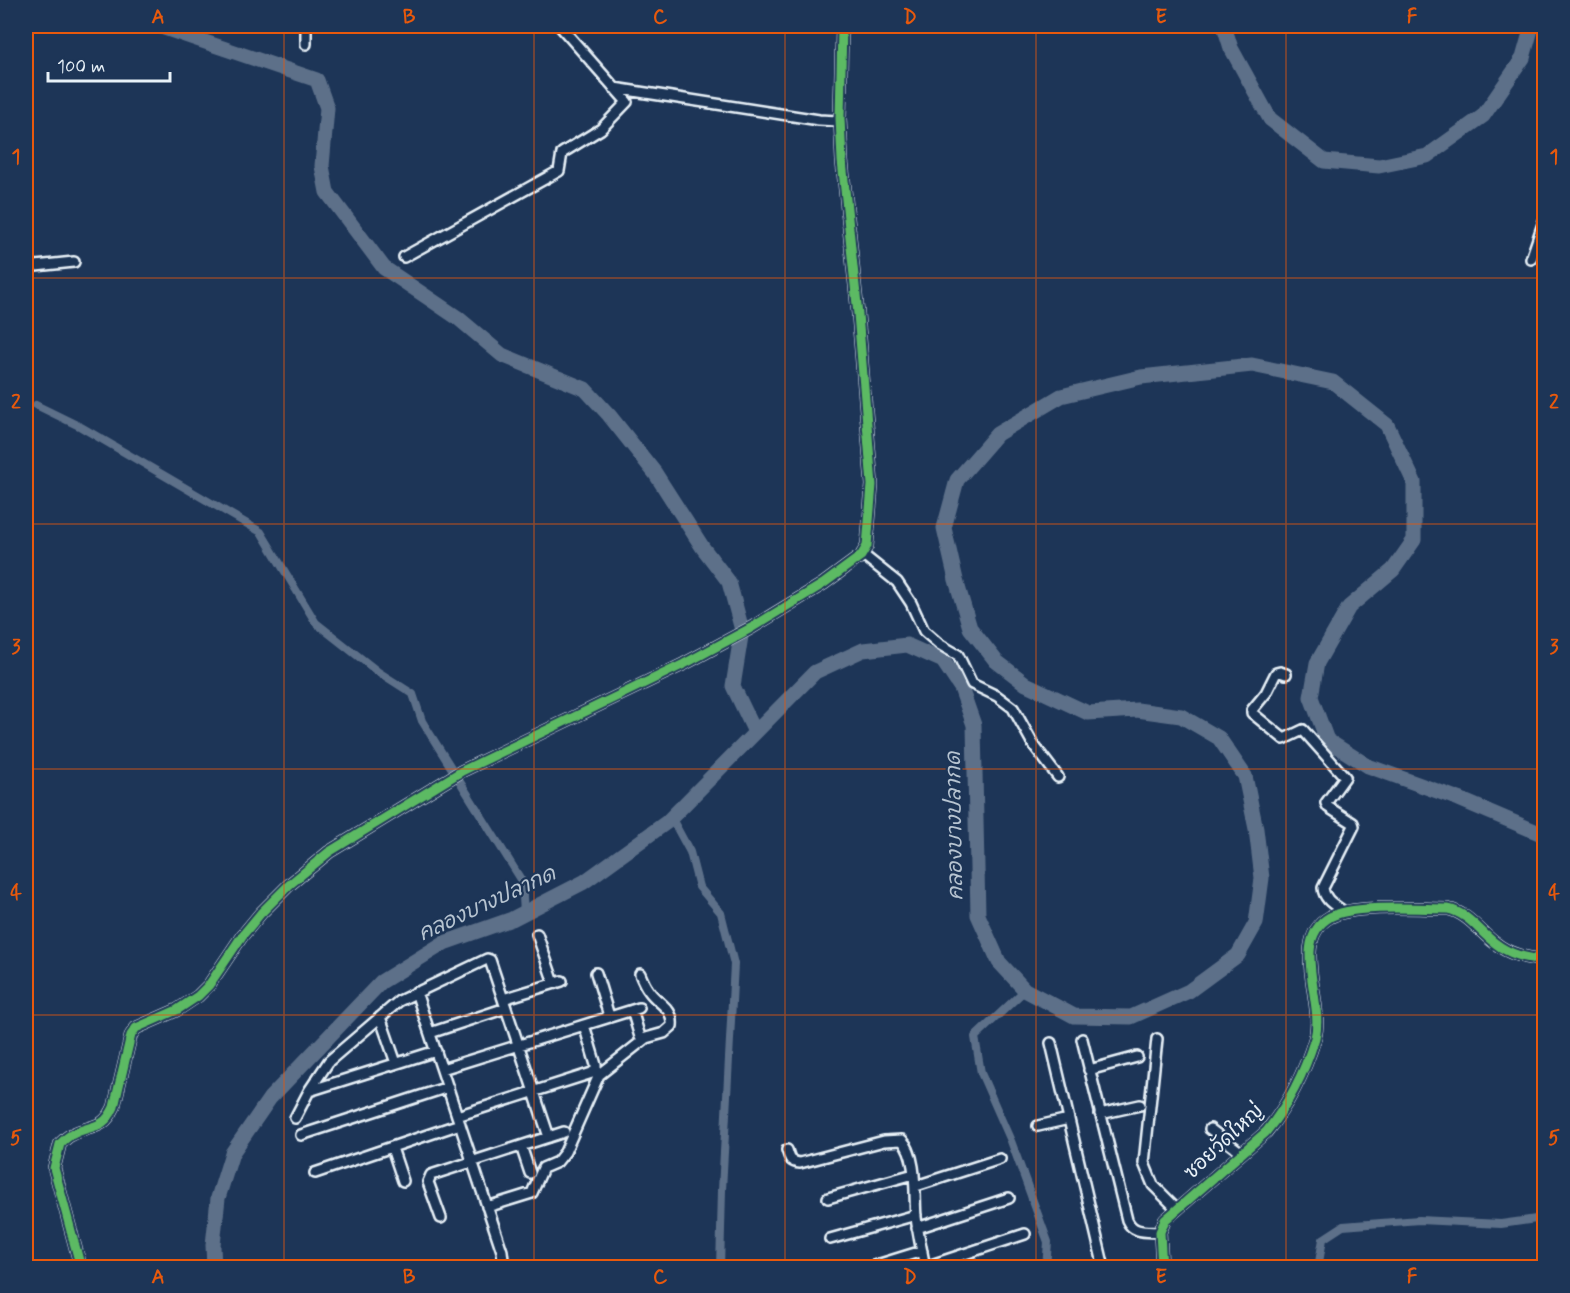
<svg xmlns="http://www.w3.org/2000/svg" width="1570" height="1293" font-family="Mynerve,'Playpen Sans Thai',sans-serif">
<style>
.lines{fill:none;stroke-linecap:round;stroke-linejoin:round}
.canal{stroke:#5d7089;stroke-width:8}
.river{stroke:#5d7089;stroke-width:15}
.minor-casing{stroke:#e8f1f8;stroke-width:14}
.minor{stroke:#1d3557;stroke-width:9}
.cycleway-casing{stroke:#1d3557;stroke-width:13}
.cycleway{stroke:#5cba63;stroke-width:9}
.grid{fill:none;stroke:#e8590c;stroke-width:1.5;stroke-opacity:0.55}
.labels{text-anchor:middle;dominant-baseline:central;stroke-width:4.5;stroke-linejoin:round;paint-order:stroke}
.street-label{font-size:20px;fill:#e8f1f8;stroke:#1d3557}
.water-label{font-size:21px;font-style:italic;fill:#b7c4d1;stroke:#1d3557}
.neatline{fill:none;stroke:#e8590c;stroke-width:2}
.grid-label{font-size:20px;text-anchor:middle;font-weight:bold;fill:#e8590c}
</style>
<rect width="100%" height="100%" fill="#1d3557"/>
<filter id="ink" filterUnits="userSpaceOnUse"><feTurbulence type="fractalNoise" baseFrequency=".0167" numOctaves="2"/><feDisplacementMap in="SourceGraphic" scale="12" xChannelSelector="R" yChannelSelector="G"/><feConvolveMatrix kernelMatrix="1 2 1 2 8 2 1 2 1" color-interpolation-filters="sRGB"/></filter>
<g filter="url(#ink)">
<g class="lines">
<!-- canal -->
<path class="canal" d="M36,405L81,427L261,532L316,623L377,671L413,694L422,721L522,881L524,913
M671,817L690,852L699,887L721,913L734,964L722,1190L720,1268
M1025,990L975,1037L981,1073L1011,1141L1048,1242L1046,1268
M1318,1268L1323,1239L1343,1226L1419,1220L1501,1224L1536,1219L1544,1216"/>
<!-- river -->
<path class="river" d="M158,26L317,80L327,108L322,166L327,192L384,268L458,318L502,355L585,389L609,415L655,473L703,548L729,582L742,630L733,686L755,732
M1224,26L1231,48L1270,119L1324,161L1379,166L1427,156L1483,116L1523,58L1532,26
M214,1268L213,1245L218,1198L232,1153L270,1098L381,982L444,943L512,919L584,882L667,822L815,672L863,650L907,645L943,661L961,688L974,725L978,915L999,962L1025,990L1074,1016L1131,1017L1189,991L1238,955L1256,923L1262,878L1256,829L1245,776L1219,738L1181,716L1137,710L1088,713L1026,684L996,661L970,628L956,580L944,528L957,480L997,434L1061,396L1141,377L1252,365L1333,382L1387,425L1414,482V540L1393,570L1349,607L1317,663L1311,697L1327,740L1368,766L1459,799L1544,835"/>
<defs>
<path id="minor" d="M306,44V26
M614,88L819,120L838,121L840,118
M404,257L559,171L562,153L601,129L627,102L560,26
M1531,259L1544,221
M26,267L74,262
M862,554L897,582L911,603L924,631L939,644L958,655L972,684L997,696L1013,708L1033,744L1058,777
M1286,674L1280,672L1276,673L1266,693L1252,710V713L1284,739L1303,730L1345,777L1326,803L1328,807L1353,823L1354,826L1323,888C1324,900 1335,905 1344,912
M537,934L554,983
M596,973L609,1016
M416,992L496,1233L502,1251L504,1268
M503,999L562,981
M632,1010L640,1037
M380,1017L396,1063
M430,1033L506,1008
M1082,1039L1127,1220C1133,1234 1147,1231 1160,1232
M1157,1039L1144,1163L1153,1185L1177,1209
M1051,1043L1104,1268
M442,1069L639,1008
M1089,1070L1137,1057
M309,1091L436,1051
M1100,1114L1140,1105
M457,1116L592,1073L596,1069V1065L584,1025
M295,1118L309,1091L329,1061L399,1001L487,959L490,960L549,1137
M1038,1126L1069,1119
M1210,1129L1242,1153
M301,1135L448,1087
M521,1146L530,1173
M392,1148L403,1181
M787,1150C790,1159 790,1162 800,1163L884,1141L902,1140C918,1156 914,1197 916,1217C918,1234 922,1251 925,1268
M315,1173L460,1124
M916,1186L1000,1159
M828,1198L914,1174
M487,1207L532,1193L543,1168L557,1162L565,1152L599,1075L646,1038L664,1033L672,1026C674,1008 658,1004 649,991C645,986 642,979 640,974
M441,1218L428,1182L431,1175L564,1132
M917,1228L1009,1198
M830,1239L916,1215
M925,1267L1025,1234
M81,1268L54,1168L60,1144C63,1141 67,1137 71,1135C91,1124 103,1131 114,1107L131,1035L136,1028L177,1010L198,996L209,985L242,936L261,913L289,885L329,852L462,771L684,664L751,628L823,584L861,556L867,546L872,485L858,314L842,161L840,118L842,26
M867,1268L922,1251
M1162,1268L1160,1232L1165,1220L1266,1132C1288,1105 1305,1071 1315,1038C1325,1001 1289,940 1330,917C1355,904 1418,909 1448,909C1468,913 1479,931 1495,943C1510,955 1526,958 1544,960"/>
</defs>
<!-- minor casing -->
<use href="#minor" class="minor-casing"/>
<!-- minor -->
<use href="#minor" class="minor"/>
<defs>
<path id="cycleway" d="M81,1268L54,1168L60,1144C63,1141 67,1137 71,1135C91,1124 103,1131 114,1107L131,1035L136,1028L177,1010L198,996L209,985L242,936L261,913L289,885L329,852L462,771L684,664L751,628L823,584L861,556L867,546L872,485L858,314L842,161L840,118L842,26
M1162,1268L1160,1232L1165,1220L1266,1132C1288,1105 1305,1071 1315,1038C1325,1001 1289,940 1330,917C1355,904 1418,909 1448,909C1468,913 1479,931 1495,943C1510,955 1526,958 1544,960"/>
</defs>
<!-- cycleway casing -->
<use href="#cycleway" class="cycleway-casing"/>
<!-- cycleway -->
<use href="#cycleway" class="cycleway"/>
</g>
</g>
<!-- grid -->
<path class="grid" d="M284,26V1268M534,26V1268M785,26V1268M1036,26V1268M1286,26V1268M26,278H1544M26,524H1544M26,769H1544M26,1015H1544"/>
<g class="labels">
<!-- street labels -->
<g class="street-label">
<text transform="translate(1224 1142) rotate(-43)">ซอยวัดใหญ่</text>
</g>
<!-- water labels -->
<g class="water-label">
<text transform="translate(955 826) rotate(-91)">คลองบางปลากด</text>
<text transform="translate(487 904) rotate(-25)">คลองบางปลากด</text>
</g>
</g>
<!-- margin -->
<rect width="1570" height="1293" fill="none" stroke="#1d3557" stroke-width="66"/>
<!-- scale -->
<path d="M48 72v9h122v-9" fill="none" stroke="#e8f1f8" stroke-width="3"/>
<text x="57" y="72" font-size="18" fill="#e8f1f8" stroke="#1d3557" stroke-width="4.5" paint-order="stroke">100 m</text>
<rect x="33" y="33" width="1504" height="1227" class="neatline"/>
<g class="grid-label">
<text x="158" y="23">A</text>
<text x="409" y="23">B</text>
<text x="660" y="23">C</text>
<text x="910" y="23">D</text>
<text x="1161" y="23">E</text>
<text x="1412" y="23">F</text>
<text x="16" y="163">1</text>
<text x="1554" y="163">1</text>
<text x="16" y="408">2</text>
<text x="1554" y="408">2</text>
<text x="16" y="653">3</text>
<text x="1554" y="653">3</text>
<text x="16" y="899">4</text>
<text x="1554" y="899">4</text>
<text x="16" y="1144">5</text>
<text x="1554" y="1144">5</text>
<text x="158" y="1283">A</text>
<text x="409" y="1283">B</text>
<text x="660" y="1283">C</text>
<text x="910" y="1283">D</text>
<text x="1161" y="1283">E</text>
<text x="1412" y="1283">F</text>
</g>
</svg>
